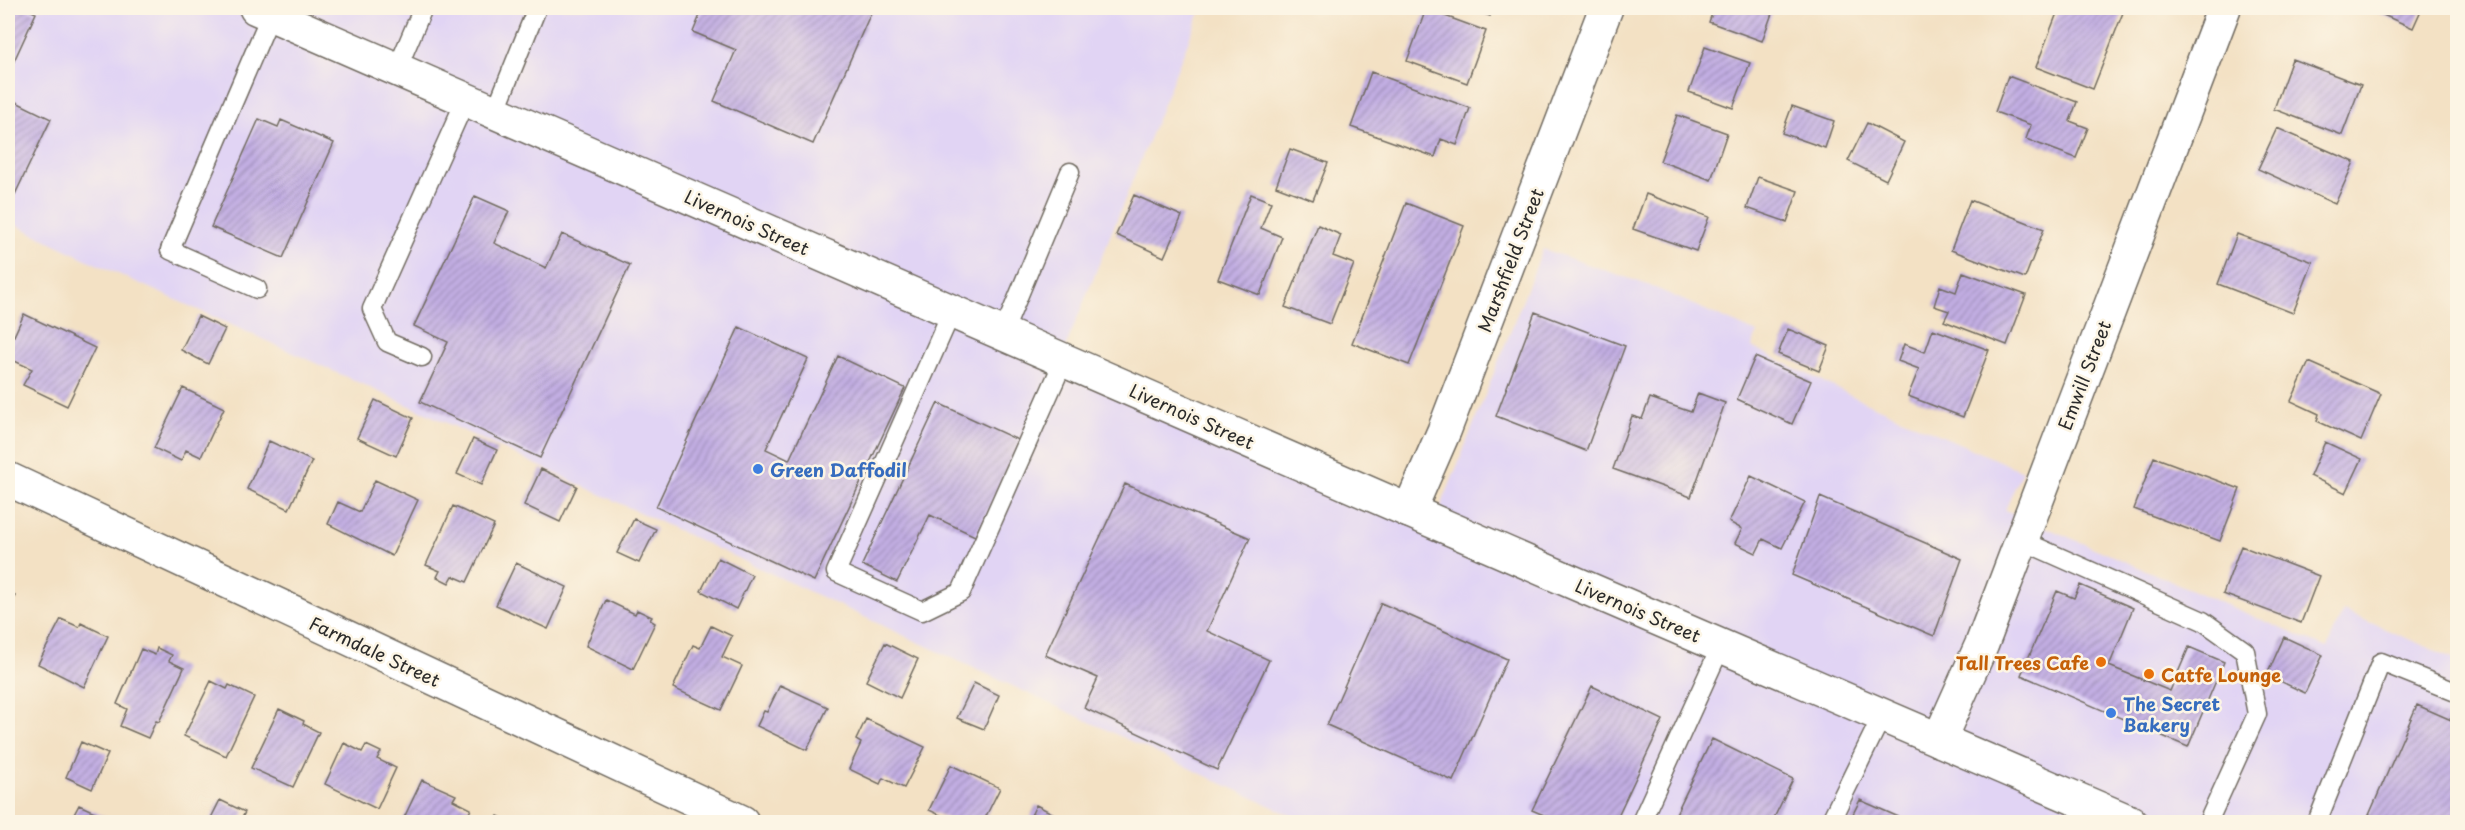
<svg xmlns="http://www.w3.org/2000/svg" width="2465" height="830" font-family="'Playpen Sans',sans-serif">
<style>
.built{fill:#e1d4f4}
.building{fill:url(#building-hatch)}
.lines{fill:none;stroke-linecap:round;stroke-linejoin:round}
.lane-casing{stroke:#716b61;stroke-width:21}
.street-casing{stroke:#716b61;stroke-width:36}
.secondary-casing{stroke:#716b61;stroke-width:36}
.lane{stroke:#fff;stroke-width:18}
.street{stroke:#fff;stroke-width:33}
.secondary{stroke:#fff;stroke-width:33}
.shop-dot{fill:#3f7fe0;stroke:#fcf5e5;stroke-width:2}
.food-dot{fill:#e8710a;stroke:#fcf5e5;stroke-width:2}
.labels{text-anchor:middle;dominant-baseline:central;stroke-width:5;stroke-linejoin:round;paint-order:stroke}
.street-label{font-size:18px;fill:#2b2b2b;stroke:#fcf5e5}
.shop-label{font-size:18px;font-weight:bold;fill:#366cbe;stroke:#fcf5e5;text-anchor:start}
.food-label{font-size:18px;font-weight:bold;fill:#c56008;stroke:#fcf5e5;text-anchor:end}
</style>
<defs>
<pattern id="building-hatch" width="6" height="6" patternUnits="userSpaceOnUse" patternTransform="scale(1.5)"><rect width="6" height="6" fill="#c2aee3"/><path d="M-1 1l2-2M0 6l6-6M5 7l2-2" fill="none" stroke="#9e8eb8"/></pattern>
</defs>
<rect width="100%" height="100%" fill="#fcf5e5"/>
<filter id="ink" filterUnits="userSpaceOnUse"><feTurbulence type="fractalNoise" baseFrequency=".0167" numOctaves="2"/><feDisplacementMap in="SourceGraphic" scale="12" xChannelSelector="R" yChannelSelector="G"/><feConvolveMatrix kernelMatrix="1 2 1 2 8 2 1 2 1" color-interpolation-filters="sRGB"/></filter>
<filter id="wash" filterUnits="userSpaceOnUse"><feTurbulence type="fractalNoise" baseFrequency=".008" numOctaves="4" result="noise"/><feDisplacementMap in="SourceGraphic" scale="24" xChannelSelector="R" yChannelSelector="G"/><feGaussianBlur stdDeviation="1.35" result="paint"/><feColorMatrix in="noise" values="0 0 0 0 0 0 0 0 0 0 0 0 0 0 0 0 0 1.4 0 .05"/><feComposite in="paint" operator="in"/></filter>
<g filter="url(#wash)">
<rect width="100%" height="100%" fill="#f3e1c4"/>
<!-- built -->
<path class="built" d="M8,8H1188L1200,12L1062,356L1433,527L1543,249L1651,286L1757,333L1752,347L1867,403L2022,471L2005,510L2327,648L2343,611L2457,660V822H1305L417,409L92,262L8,221Z"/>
<g id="blocks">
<!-- building -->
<path class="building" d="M8,8H25L36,13L8,74Z
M703,8H873L813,144L714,101L736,50L693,32Z
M1469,8H1493L1490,16Z
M1714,8H1774L1762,41L1709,22Z
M2059,8H2117L2124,10L2093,89L2036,67Z
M2367,8H2422L2413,28Z
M1426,9L1486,31L1467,83L1407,61Z
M1705,47L1750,63L1733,108L1689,92Z
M2292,59L2361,85L2342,135L2274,109Z
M1371,72L1470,108L1457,145L1441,139L1435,157L1351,127Z
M2008,76L2077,102L2070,121L2088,128L2076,158L2026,139L2031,125L1995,112Z
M8,98L51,119L8,209Z
M1792,106L1834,121L1825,148L1782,133Z
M1677,115L1727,133L1711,180L1660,161Z
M259,119L278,127L281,120L334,143L283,258L211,227Z
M1867,123L1904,142L1886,180L1848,161Z
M2277,128L2354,162L2335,204L2258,169Z
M1290,149L1328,163L1313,200L1276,186Z
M1758,177L1798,191L1787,222L1747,208Z
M1251,194L1271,202L1261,228L1282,237L1260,295L1218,279Z
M1646,194L1709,217L1696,251L1633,229Z
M1134,195L1182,216L1164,257L1116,235Z
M475,196L509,211L494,243L546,268L562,234L630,265L540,458L420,402L448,342L414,326Z
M1970,200L2044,229L2025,278L1951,250Z
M1406,203L1464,226L1409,365L1352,343Z
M1318,225L1341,235L1333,256L1354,264L1330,324L1285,307Z
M2237,234L2313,262L2293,313L2218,284Z
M1963,272L2026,295L2007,345L1944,321L1949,311L1934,306L1940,286L1956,292Z
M1535,312L1625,346L1586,451L1496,416Z
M24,314L95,348L67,406L23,385L32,369L8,358V333L14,336Z
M198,316L225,329L208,364L181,350Z
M739,327L808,359L766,449L789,460L838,356L905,388L814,581L656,507Z
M1788,329L1829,346L1819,371L1778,354Z
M1933,329L1989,350L1963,417L1908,396L1919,369L1898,361L1904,344L1925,352Z
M1755,357L1811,381L1792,424L1737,399Z
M2309,362L2381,394L2361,441L2317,421L2319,414L2291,401Z
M183,388L224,408L201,457L186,450L181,461L154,448Z
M1698,393L1725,403L1691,497L1613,469L1632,416L1642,419L1650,398L1691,412Z
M375,400L413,418L396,456L357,438Z
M938,403L1020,441L975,536L930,515L897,582L862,565Z
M473,439L497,450L481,485L457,474Z
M269,441L312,461L289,509L247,489Z
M2325,442L2362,459L2346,493L2310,476Z
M2154,457L2240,489L2220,541L2134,509Z
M541,469L577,486L560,522L524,505Z
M1751,476L1805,502L1782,548L1763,539L1756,553L1735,543L1742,529L1729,522Z
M375,480L418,500L392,556L328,524L338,502L360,512Z
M1125,484L1250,538L1207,631L1269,660L1217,770L1084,708L1098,678L1045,655Z
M1820,497L1962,559L1934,636L1792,575Z
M453,506L494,525L467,582L453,576L449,583L437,577L440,571L426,565Z
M634,519L656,529L639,563L617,553Z
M2241,546L2319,576L2301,623L2223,594Z
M718,558L752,575L736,609L701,591Z
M516,563L567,587L548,629L496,605Z
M2080,585L2133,608L2109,666L2170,691L2189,647L2224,662L2188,747L2021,675L2057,591L2074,598Z
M8,593L15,596L8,611Z
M606,600L635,614L637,610L652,617L650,620L655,623L633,669L586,646Z
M1381,603L1507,659L1453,781L1327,725Z
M61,619L79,627L81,623L108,636L84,687L38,664Z
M711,626L732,636L722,657L742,666L721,710L673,688L693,645L700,648Z
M2284,637L2323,655L2305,693L2267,675Z
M885,643L918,659L900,698L866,681Z
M157,648L172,655L169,661L184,668L159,722L156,721L148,738L120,726L127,709L117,704L141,649L155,655Z
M211,681L227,689L229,685L254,697L226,756L184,736Z
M974,683L999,695L984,729L957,718Z
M780,685L828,707L807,750L757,726L764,711L767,712Z
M1592,686L1663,720L1615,822H1560L1532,810Z
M2417,705L2458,723V822H2366Z
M279,709L304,721L303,724L319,732L293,787L251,768Z
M866,719L925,747L904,788L883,778L880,784L849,769L861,743L856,740Z
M1712,739L1793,779L1772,822H1672Z
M81,742L108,754L92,789L66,777Z
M344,743L362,752L366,745L381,752L377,759L396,768L377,809L325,784Z
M951,765L1000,788L983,822H963L954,818L953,821L929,810Z
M422,780L456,795L453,800L471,809L465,822H402Z
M220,800L245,812L240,822H209Z
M1860,800L1910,822H1849Z
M79,805L108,818L106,822H70Z
M1036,805L1066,820L1068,816L1081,822H1028Z
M498,816L511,822L512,819L518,822H495Z"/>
</g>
</g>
<g filter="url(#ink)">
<use href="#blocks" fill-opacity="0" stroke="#716b61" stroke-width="1.5"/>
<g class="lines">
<defs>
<path id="lane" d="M397,69L423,8
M495,112L537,8
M257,289L170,250L271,14
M952,311L836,572L922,611L961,592L1064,360
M1003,333L1070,172
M422,357L387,342L372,309L466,99
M2021,540L2203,621L2245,651L2257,714L2208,822
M1641,822L1721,646
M1830,822L1882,716
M2317,822L2381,662L2458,693"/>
<path id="street" d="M8,479L742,822
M1409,511L1444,431L1606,8
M1939,740L1982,644L2224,8"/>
<path id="secondary" d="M256,8L1570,581L2130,822"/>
</defs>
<!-- lane casing -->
<use href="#lane" class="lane-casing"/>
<!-- street casing -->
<use href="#street" class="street-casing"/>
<!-- secondary casing -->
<use href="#secondary" class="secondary-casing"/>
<!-- lane -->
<use href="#lane" class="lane"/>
<!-- street -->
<use href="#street" class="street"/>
<!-- secondary -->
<use href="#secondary" class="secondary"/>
</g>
</g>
<!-- markers -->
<g class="shop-dot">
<circle cx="758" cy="469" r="6"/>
<circle cx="2111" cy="713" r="6"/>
</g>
<g class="food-dot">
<circle cx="2101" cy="662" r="6"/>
<circle cx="2149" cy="674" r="6"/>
</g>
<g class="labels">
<!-- street labels -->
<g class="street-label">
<text transform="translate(747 222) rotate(24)">Livernois Street</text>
<text transform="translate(1510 260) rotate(-69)">Marshfield Street</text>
<text transform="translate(2084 375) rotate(-69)">Emwill Street</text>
<text transform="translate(1192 416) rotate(24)">Livernois Street</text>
<text transform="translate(1638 610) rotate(23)">Livernois Street</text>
<text transform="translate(375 651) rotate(25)">Farmdale Street</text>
</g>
<!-- shop labels -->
<g class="shop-label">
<text x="770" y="469">Green Daffodil</text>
<text x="2123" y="703">The Secret<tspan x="2123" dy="21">Bakery</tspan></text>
</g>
<!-- food labels -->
<g class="food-label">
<text x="2089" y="662">Tall Trees Cafe</text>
<text x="2161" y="674" text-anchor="start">Catfe Lounge</text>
</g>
</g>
<!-- margin -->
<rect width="2465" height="830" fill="none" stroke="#fcf5e5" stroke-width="30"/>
</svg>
